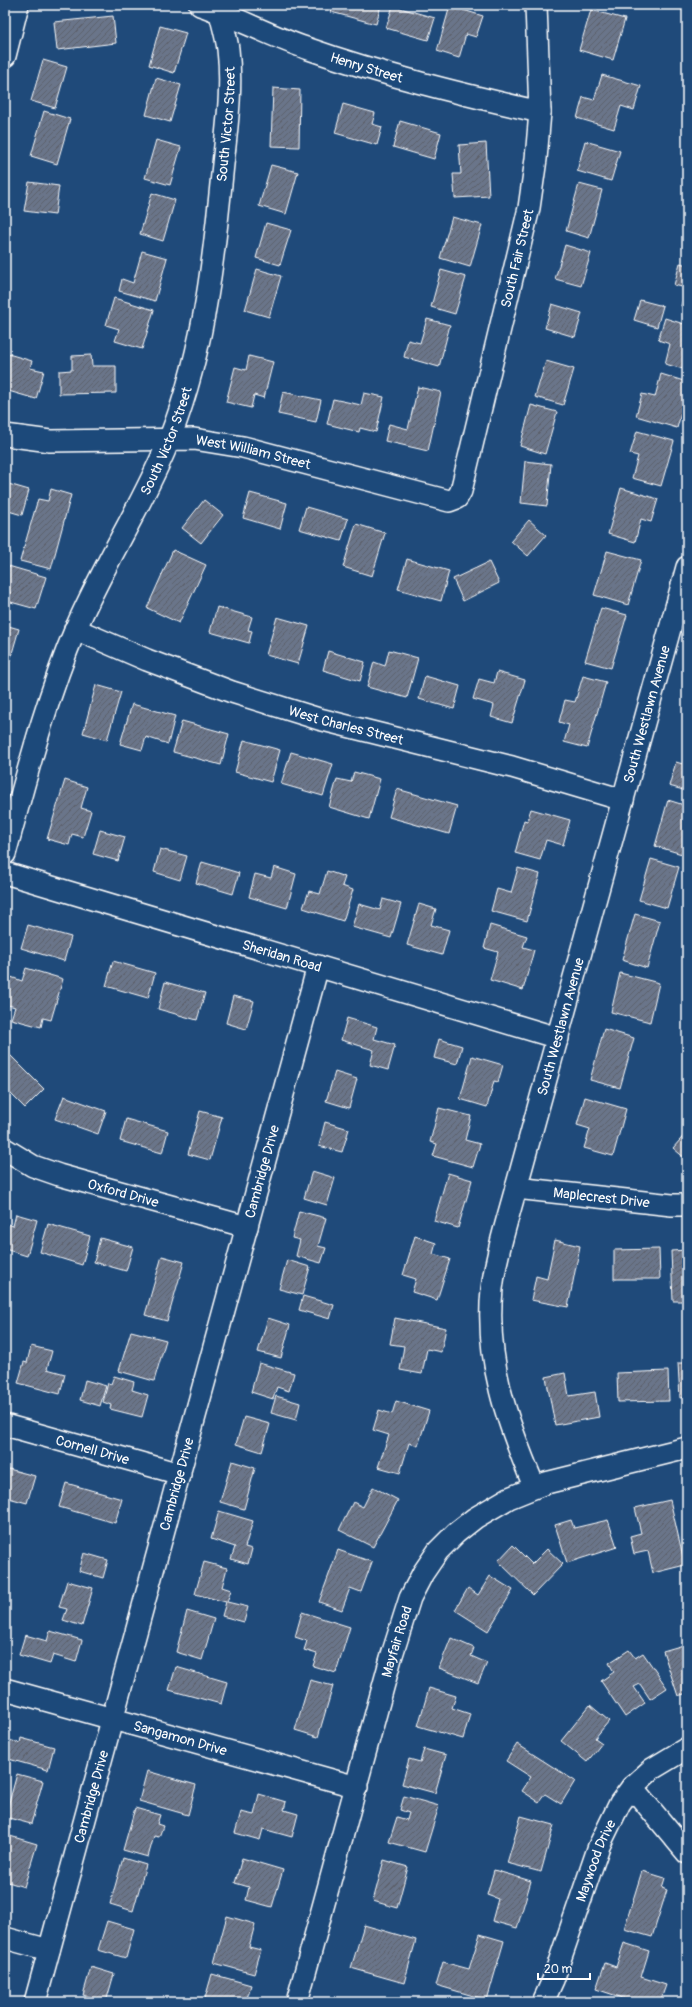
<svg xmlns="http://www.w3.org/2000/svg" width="692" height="2007" font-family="Pangolin,sans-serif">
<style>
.building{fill:url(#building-hatch);stroke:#fff}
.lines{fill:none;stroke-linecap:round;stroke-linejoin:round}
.minor-casing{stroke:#fff;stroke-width:24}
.minor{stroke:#1f4a7a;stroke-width:21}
.labels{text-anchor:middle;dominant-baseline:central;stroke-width:3;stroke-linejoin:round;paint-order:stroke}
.street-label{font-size:14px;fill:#fff;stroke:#1f4a7a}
</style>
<defs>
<pattern id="building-hatch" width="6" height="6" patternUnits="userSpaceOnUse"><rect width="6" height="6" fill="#6b758a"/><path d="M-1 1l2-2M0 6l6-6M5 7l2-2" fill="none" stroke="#5c606b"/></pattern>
</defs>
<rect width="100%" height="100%" fill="#1f4a7a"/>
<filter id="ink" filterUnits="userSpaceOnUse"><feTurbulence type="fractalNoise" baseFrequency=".025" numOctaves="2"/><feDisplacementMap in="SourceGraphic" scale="8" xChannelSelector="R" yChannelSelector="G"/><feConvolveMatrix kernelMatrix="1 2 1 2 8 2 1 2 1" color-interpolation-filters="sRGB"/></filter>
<g filter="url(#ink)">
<!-- building -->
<path class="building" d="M333,5H381L376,24L331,12Z
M393,6L435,18L428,40L386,28Z
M450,6L483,16L476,37L466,34L459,58L437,51Z
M591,10L625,19L613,60L579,50Z
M113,16L116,43L57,50L54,22Z
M160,26L186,33L174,73L149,65Z
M43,60L67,67L55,108L31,101Z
M602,75L641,86L634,110L621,106L614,129L577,118L583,97L594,100Z
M156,78L181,85L170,122L146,115Z
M273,88L300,90L299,147L271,146Z
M343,104L375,113L372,124L382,127L377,145L335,133Z
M44,111L70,119L57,164L31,156Z
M400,121L441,133L434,159L393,147Z
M156,140L181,147L170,185L145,178Z
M585,141L620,151L611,181L577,171Z
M486,143L489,196L455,198L453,174H461L459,145Z
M271,165L298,172L286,214L259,206Z
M29,182L59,186L55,215L24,211Z
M579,184L602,190L589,238L566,231Z
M152,193L175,200L163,241L140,234Z
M452,217L482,225L470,267L440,258Z
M266,223L291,230L280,265L256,258Z
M565,245L591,253L581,286L555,279Z
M142,251L167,258L155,301L119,291L122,279L133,283Z
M680,263L687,265V307L681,306L686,288L674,285Z
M257,269L281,276L269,317L245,310Z
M441,270L466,277L455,314L431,307Z
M114,298L154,310L142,349L115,341L119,329L106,325Z
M640,300L663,306L657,327L634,320Z
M552,304L582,313L575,337L545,328Z
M665,318L687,325V370L665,364L670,344L658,340Z
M427,319L450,325L439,367L404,357L408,340L420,343Z
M5,353L32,361L30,368L44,371L36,399L5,390Z
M91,355L92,366H116V393L59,394V371L72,370V356Z
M249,356L273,362L264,398L254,395L251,408L226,402L235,367L246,370Z
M546,361L574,369L563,405L535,397Z
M661,374L687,382V393L677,428L636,416L642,394L655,397Z
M418,387L441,392L428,451L385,441L389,424L408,429Z
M283,392L321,400L316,422L278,414Z
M364,393L384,397L376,432L360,428L359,432L327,424L333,399L361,405Z
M531,405L557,412L545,454L520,446Z
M637,431L674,441L661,486L632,478L638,456L630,454Z
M525,461L551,464L547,506L521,503Z
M5,483L29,490L22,515L5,510Z
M621,488L658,499L651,522L641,519L635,542L608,534Z
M51,489L71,495L51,569L20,561L38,499L48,501Z
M250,493L287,503L280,529L243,518Z
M204,500L223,515L201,543L182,528Z
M306,507L348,519L341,541L299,529Z
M529,520L546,535L528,556L511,541Z
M356,524L385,533L372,576L343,567Z
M173,550L206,565L179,623L147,608Z
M607,551L641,560L628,605L594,595Z
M407,559L449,571L441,601L398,589Z
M489,562L499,583L463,601L453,579Z
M5,565L46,577L36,609L7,601L10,592L5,591Z
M217,607L252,617L248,630L252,631L249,643L210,632Z
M601,608L627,615L611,668L585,661Z
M277,617L309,626L298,664L266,655Z
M5,625L19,629L6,674H5Z
M389,650L418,658L407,698L367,687L374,662L385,666Z
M328,651L365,662L360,681L323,670Z
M497,672L525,680L512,723L491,717L494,705L473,699L479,679L494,683Z
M425,676L460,686L454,709L419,699Z
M583,676L606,682L587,748L564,742L569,725L559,722L565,700L575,702Z
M96,685L121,692L107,740L83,733Z
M132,704L175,716L168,744L146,737L142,750L120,744Z
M182,721L229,734L221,765L173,752Z
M244,740L280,750L271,782L235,772Z
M291,752L333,764L323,796L281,784Z
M676,762L686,765L687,763V791L669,786Z
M354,772L380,779L369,819L329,807L337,779L351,782Z
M65,780L87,787L81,808L91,811L83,837L72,834L69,845L47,839Z
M397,789L457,806L449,834L389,817Z
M668,800L687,806V837L682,854L655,846Z
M531,809L570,820L563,845L546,840L540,860L515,853L524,820L527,821Z
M100,830L125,837L118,861L93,854Z
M160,849L187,856L180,880L154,872Z
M651,859L679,867L667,908L639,900Z
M202,862L239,873L233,894L196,883Z
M274,867L296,874L287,908L249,897L255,874L271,878Z
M518,868L540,874L527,921L491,911L497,889L511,893Z
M327,871L345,877L342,886L353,890L343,921L303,908L309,891L320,894Z
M383,899L401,904L391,938L352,927L359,904L380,910Z
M419,904L436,909L431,925L449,930L442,955L407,945Z
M635,914L660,921L647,968L622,960Z
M28,925L71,937L64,961L21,948Z
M490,925L527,936L523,947L534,950L523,990L490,980L498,952L484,948Z
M113,961L155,973L148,998L106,986Z
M26,968L63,979L51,1020L43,1018L41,1027L11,1019L15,1007L5,1004V996L11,977L22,981Z
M620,973L659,983L650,1022L611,1012Z
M165,982L205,993L197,1020L158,1009Z
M233,996L254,1001L246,1029L226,1023Z
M347,1018L377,1027L374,1039L395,1045L388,1070L370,1065L374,1050L341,1040Z
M604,1029L634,1038L620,1088L590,1080Z
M439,1039L462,1046L457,1064L434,1058Z
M5,1050L44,1089L25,1108L5,1088Z
M472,1056L503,1065L498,1082L494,1081L487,1107L460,1099Z
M335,1072L357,1079L349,1108L326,1101Z
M64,1096L106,1111L98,1134L55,1119Z
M585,1097L626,1109L613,1156L584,1148L590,1129L577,1125Z
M439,1108L471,1116L465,1140L480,1144L473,1167L433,1156L437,1144L430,1142Z
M200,1111L222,1117L210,1160L188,1154Z
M126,1119L168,1131L162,1153L120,1141Z
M325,1122L349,1129L342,1152L319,1146Z
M687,1132V1160L673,1148Z
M312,1171L335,1178L327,1205L304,1198Z
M448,1173L472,1180L458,1228L434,1221Z
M299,1211L326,1218L318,1246L326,1248L321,1263L296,1256L300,1240L292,1238Z
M16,1214L37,1220L27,1256L5,1249V1223L13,1226Z
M48,1224L90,1236L82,1265L40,1252Z
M415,1236L436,1243L433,1254L450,1259L437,1300L412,1292L416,1279L403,1275Z
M100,1238L133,1247L126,1271L94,1262Z
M555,1240L580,1246L568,1307L531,1300L536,1276L547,1279Z
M659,1249L660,1279H614V1250Z
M687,1250V1301H673L671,1251Z
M162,1256L184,1262L167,1321L145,1315Z
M287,1260L310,1267L302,1295L279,1289Z
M303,1296L334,1305L330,1319L299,1310Z
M268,1318L290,1325L281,1358L258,1352Z
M395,1318L446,1328L441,1352L427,1349L422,1374L400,1370L404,1346L390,1344Z
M131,1331L166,1340L154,1381L119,1371Z
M31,1346L52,1351L47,1369L65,1374L60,1394L18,1383L24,1362L27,1363Z
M259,1363L294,1373L289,1391L277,1387L273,1399L251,1392Z
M678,1363H687V1397L680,1398Z
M668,1371L669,1401L618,1402L617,1373Z
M565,1373L569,1396L595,1392L599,1417L555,1425L546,1377Z
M114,1376L134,1382L132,1390L148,1395L142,1417L110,1409L111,1405L103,1402L108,1383L111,1384Z
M85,1380L106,1386L100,1406L80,1400Z
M276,1396L300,1403L296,1420L271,1413Z
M396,1401L429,1411L418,1446L409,1443L400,1473L378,1467L389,1435L373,1430L379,1410L392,1414Z
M244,1417L270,1424L262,1452L236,1444Z
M232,1461L255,1468L244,1509L220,1502Z
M5,1468L35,1476L27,1503L5,1497Z
M66,1483L122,1499L115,1523L59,1507Z
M373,1487L398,1500L373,1547L339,1530L353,1502L363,1507Z
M670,1500L685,1565L653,1573L648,1551L634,1554L630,1536L641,1533L635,1508Z
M219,1511L253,1521L245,1547L252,1549L248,1564L231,1559L235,1547L211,1539Z
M571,1520L574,1528L608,1520L617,1547L567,1563L555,1525Z
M513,1545L532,1564L547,1549L563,1564L533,1595L498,1561Z
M338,1550L372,1562L361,1592L350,1588L342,1610L319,1602Z
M84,1553L108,1560L103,1578L79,1571Z
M204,1562L227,1568L222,1587L231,1590L227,1602L248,1607L244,1622L222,1616L226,1602L195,1594Z
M490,1576L513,1590L488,1631L455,1610L468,1588L478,1595Z
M67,1581L93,1588L82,1626L63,1620L67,1609L59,1607Z
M187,1611L214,1619L202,1660L176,1652Z
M302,1612L350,1627L336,1673L313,1666L317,1654L304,1650L307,1641L295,1637Z
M50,1631L82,1640L76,1662L53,1655L50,1664L19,1655L25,1635L47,1641Z
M451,1638L474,1648L471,1656L487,1663L478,1683L439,1668Z
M687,1644V1693L678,1696L663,1651Z
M629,1650L635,1658L643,1653L667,1688L650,1699L640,1684L634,1687L645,1703L625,1717L601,1681L614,1672L609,1663Z
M176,1667L227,1682L221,1704L169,1690Z
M310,1680L333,1686L318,1737L295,1730Z
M429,1688L456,1696L452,1708L470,1714L463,1739L418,1726Z
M590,1705L609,1721L595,1738L602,1743L587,1762L561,1741Z
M21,1738L54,1747L48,1770L5,1758V1739L20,1743Z
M517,1744L575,1781L561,1804L545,1794L539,1802L522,1791L531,1777L506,1761Z
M424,1749L446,1755L435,1793L402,1784L409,1759L420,1762Z
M147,1771L196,1785L188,1815L139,1801Z
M17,1774L43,1781L31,1824L5,1817Z
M259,1794L286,1802L284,1810L298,1814L292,1837L263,1829L260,1840L235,1833L241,1812L254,1815Z
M404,1796L439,1806L425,1852L389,1842L397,1817L407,1820L409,1813L400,1810Z
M135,1808L160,1815L157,1824L163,1826L159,1837L154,1836L148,1857L123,1850Z
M521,1816L554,1825L541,1872L507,1863Z
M10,1836L37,1844L24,1887L5,1881V1853Z
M123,1858L146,1865L133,1911L110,1904Z
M242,1858L283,1870L272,1907L246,1900L249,1887L235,1883Z
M384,1860L408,1867L397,1908L373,1901Z
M494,1870L531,1881L517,1928L492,1921L498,1899L487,1895Z
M642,1871L665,1878L662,1888L667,1890L652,1937L624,1929Z
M227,1916L255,1924L249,1947L261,1950L254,1974L214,1963Z
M107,1921L134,1929L126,1958L98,1950Z
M364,1925L416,1940L404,1983L351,1968Z
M480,1934L504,1941L487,2000L436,1985L443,1962L469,1969Z
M624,1943L649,1951L641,1977L666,1985L660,2002H635L596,1989L605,1963L616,1967Z
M91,1967L114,1974L106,2002L83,1995Z
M212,1974L251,1985L246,2002H204Z"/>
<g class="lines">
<defs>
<g id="minor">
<path id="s1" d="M200,5C236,17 270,36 306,48C383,75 461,94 540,112"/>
<path d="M5,56L18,5"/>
<path id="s2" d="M5,435L50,441L194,439L243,447L449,501L457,498L461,491L529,208L536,159L540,112L536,5"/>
<path id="s3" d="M75,629L147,660L232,692L319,719L512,767L623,800"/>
<path id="s4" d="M5,854C26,778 45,701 76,628C102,568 138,512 164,452C202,364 213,268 222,174C226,133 233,90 228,49C226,34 221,19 218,5"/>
<path id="s5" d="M5,873L558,1038"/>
<path id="s6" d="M5,1149L33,1166L59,1175L247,1227"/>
<path id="s7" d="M516,1188L672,1205H687"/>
<path id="s8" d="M5,1425L180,1474"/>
<path id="s9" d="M534,1486C507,1422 485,1361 492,1289C496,1255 507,1221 516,1188L687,567"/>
<path id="s10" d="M5,1689L357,1787"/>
<path d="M632,1787L687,1853"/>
<path d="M5,1938L49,1950"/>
<path id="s11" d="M35,2002L318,966"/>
<path id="s12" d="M297,2002L391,1658L410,1598L423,1573L438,1551L456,1533L475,1518L509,1498L546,1483L687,1448"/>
<path id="s13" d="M543,2002L553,1980L599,1846L620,1803L632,1787L652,1769L687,1748"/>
</g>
</defs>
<!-- minor casing -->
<use href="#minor" class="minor-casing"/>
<!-- minor -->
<use href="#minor" class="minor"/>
</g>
</g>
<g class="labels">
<!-- street labels -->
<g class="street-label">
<text stroke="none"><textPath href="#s1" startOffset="178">Henry Street</textPath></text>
<text stroke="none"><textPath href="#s4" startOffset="769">South Victor Street</textPath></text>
<text stroke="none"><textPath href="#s2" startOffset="708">South Fair Street</textPath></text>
<text stroke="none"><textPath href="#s4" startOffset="445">South Victor Street</textPath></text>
<text stroke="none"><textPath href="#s2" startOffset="250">West William Street</textPath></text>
<text stroke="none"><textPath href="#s9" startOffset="799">South Westlawn Avenue</textPath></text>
<text stroke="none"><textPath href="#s3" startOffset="288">West Charles Street</textPath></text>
<text stroke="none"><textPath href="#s5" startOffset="289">Sheridan Road</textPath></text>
<text stroke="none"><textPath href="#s9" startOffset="475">South Westlawn Avenue</textPath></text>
<text stroke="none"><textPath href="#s11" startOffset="861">Cambridge Drive</textPath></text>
<text stroke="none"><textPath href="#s6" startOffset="127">Oxford Drive</textPath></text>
<text stroke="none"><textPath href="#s7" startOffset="86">Maplecrest Drive</textPath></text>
<text stroke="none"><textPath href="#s8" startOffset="91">Cornell Drive</textPath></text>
<text stroke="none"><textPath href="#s11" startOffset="537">Cambridge Drive</textPath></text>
<text stroke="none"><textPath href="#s12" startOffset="374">Mayfair Road</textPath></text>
<text stroke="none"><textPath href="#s10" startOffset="182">Sangamon Drive</textPath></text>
<text stroke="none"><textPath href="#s11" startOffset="213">Cambridge Drive</textPath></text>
<text stroke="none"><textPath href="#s13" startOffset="151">Maywood Drive</textPath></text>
</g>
</g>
<!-- margin -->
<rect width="692" height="2007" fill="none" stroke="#1f4a7a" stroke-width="20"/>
<rect x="10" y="10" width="672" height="1987" fill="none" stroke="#fff" stroke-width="1.5" filter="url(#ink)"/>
<!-- scale -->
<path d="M538 1973v6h52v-6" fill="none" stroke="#ffffff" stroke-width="2"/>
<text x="544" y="1973" font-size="12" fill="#ffffff" stroke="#1f4a7a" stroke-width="3" paint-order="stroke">20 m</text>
</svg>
